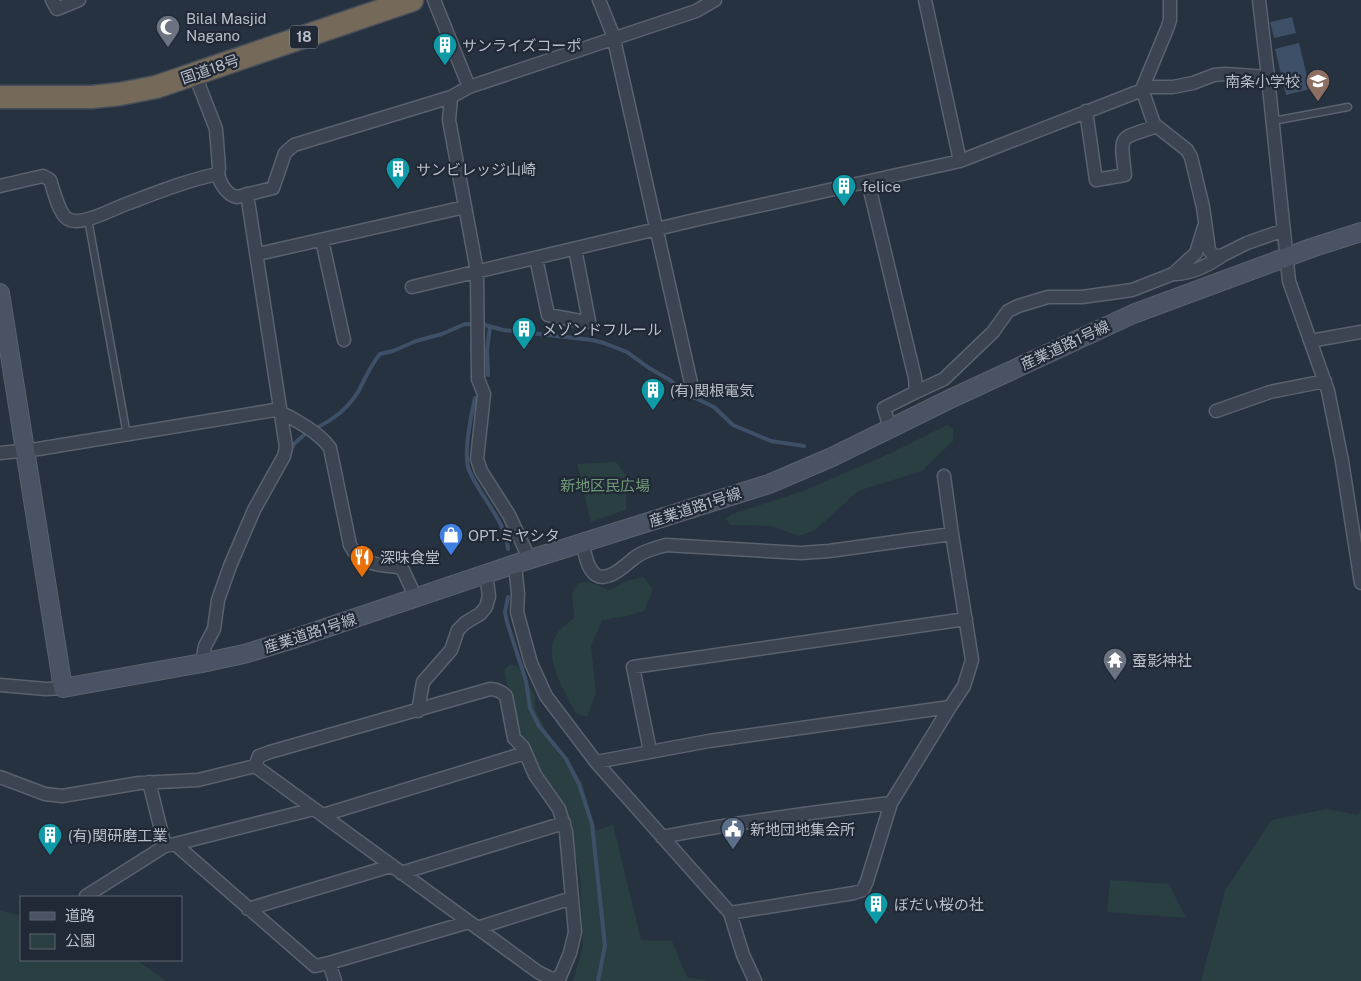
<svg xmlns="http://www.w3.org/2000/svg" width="1361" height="981" font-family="'Public Sans','Noto Sans JP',sans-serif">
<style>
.green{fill:#293f41}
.water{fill:#3e5068}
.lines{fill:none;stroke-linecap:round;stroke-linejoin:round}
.stream{stroke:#3e5068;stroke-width:4}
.lane-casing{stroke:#59626d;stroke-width:9}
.street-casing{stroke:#59626d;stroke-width:15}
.secondary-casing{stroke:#59626d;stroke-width:20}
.highway-casing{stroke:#464f5a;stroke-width:25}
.lane{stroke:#3b4450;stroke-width:6}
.street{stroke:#3b4450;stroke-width:12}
.secondary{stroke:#4a5363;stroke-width:18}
.highway{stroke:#756a59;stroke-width:22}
.labels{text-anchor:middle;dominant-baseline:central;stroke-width:4.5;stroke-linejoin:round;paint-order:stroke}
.shield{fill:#202935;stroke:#8a929d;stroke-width:1}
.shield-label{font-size:14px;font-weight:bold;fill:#b8bfca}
.poi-label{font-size:15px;fill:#b8bfca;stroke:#202935;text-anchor:start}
.street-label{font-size:15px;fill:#b8bfca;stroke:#202935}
.park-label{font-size:15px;fill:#719a79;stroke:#202935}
</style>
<rect width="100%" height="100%" fill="#273240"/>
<!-- green -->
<path class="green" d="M947,425L953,428V441L922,471L858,491L814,531L799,536L771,526L730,525L726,519L732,514L803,491L891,453Z
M616,462L626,475V510L591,522L577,464Z
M643,577L653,589L644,611L628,616L602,620L591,646L596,693L587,717L576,713C564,691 540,654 559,631C563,626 569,622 574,618L572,592L578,583L589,582L609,590L629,580Z
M510,664L517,666L535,695V709L556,751L582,782L596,831L613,824L641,940L672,941L687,977L710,981H573L583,946L580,875L565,812L517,732L504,670Z
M1327,809L1358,815L1361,809V981H1201L1225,891L1271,820Z
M1110,880L1169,884L1186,918L1107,912Z
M0,910L21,916V960H136L166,981H0Z"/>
<!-- water -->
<path class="water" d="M1292,17L1296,33L1274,38L1270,22Z
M1299,43L1310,89L1286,95L1275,49Z"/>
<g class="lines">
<!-- stream -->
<path class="stream" d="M488,375L487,350L490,327
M475,398C471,415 463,455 469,470C480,497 505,519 508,549
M316,428C333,420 348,408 358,392C365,379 370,366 380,354L393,351L416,341L442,334L465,324L485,325L503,330L592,340L604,343L627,352L649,368L670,380L683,392L714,407L733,425L771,441L804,446
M290,451L294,444L305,434
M508,597L505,612L507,622L526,681L530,708L539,726L566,759L579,784L592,824L605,946L598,981"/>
<defs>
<path id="lane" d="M1273,121L1348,107
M88,219L127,435"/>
<path id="street" d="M52,0L57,9L79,0
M434,0L469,87
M599,0L613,35L693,392
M925,0L960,161
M1170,0V20L1167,29L1142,89L1154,124L1187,150L1191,157L1203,207L1209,250L1213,255L1218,256L1223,255L1247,243L1284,230
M1259,0L1268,77L1289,281L1328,391L1342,461L1361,583
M195,75L216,129L219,168C216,179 226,195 237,197L273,188L285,153L294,145L451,97L469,87L696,11L715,0
M451,97L449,120L477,271L478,379L484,394L477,459L481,471L509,515L530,560
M1086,111L1096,180L1125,175C1120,132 1118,140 1157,126
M868,182L915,378L916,392L884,408L890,428
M0,186L43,176L50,180C54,190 59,217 70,220C85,225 114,208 129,203C158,192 188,180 218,174
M322,240L344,340
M258,254L465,207
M536,258L548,315L586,322L589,321L575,249
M1176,274C1193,273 1209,265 1223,255
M412,287L699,219L960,161L1150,87H1173L1193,83L1214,75L1225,74L1268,77
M1310,341L1361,332
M916,392L944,379L993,332L1008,311L1018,306L1048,297H1082L1132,290L1173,274L1196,253L1204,227
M1216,411L1270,392L1325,381
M0,453L38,449L275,410C292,417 320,433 330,448L350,545C361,567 381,564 402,568L416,598
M944,476L952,534
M582,543C585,553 587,569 596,575C609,583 627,563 637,556C646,550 656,548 666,545L801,553L829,551L952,534L972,660L964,686L950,707L891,803L867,881L863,890L854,893L730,913
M515,564L518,594L517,612L531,663L546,696L596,762L730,913L743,955L755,981
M202,663L205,646L214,629L218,600L230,566L254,510L284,456L286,447L247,194
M0,685L46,689L63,688
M490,689C497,689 501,691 506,696L514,738L523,747L535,775L559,809L566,832L575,932L570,953L560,977L552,979L538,972L255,766L259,756L270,752Z
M418,711L423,682L451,650L458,630L465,623L480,614L486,607L489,596L486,574
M650,751L633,667L966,619
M596,762L709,741L950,707
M0,777L45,794L62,796L139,783L198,780L255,766
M149,782L165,846L175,844L315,966L329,963L335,981
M323,815L525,753
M662,837C738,822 814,812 891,803
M175,844L314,809
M401,873L564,823
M86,896L165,846
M248,909L391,866
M477,928L572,898
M329,963L469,922"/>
<path id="secondary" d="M0,293L63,688L202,663L244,654L290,640L515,564L769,484L832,457L950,399L1133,314L1314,247L1361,232"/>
<path id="highway" d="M0,97H92L120,94L156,87L412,0"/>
</defs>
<!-- lane casing -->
<use href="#lane" class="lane-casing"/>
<!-- street casing -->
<use href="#street" class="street-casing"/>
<!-- secondary casing -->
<use href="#secondary" class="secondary-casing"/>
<!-- highway casing -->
<use href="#highway" class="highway-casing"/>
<!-- lane -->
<use href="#lane" class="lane"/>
<!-- street -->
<use href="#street" class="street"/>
<!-- secondary -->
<use href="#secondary" class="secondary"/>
<!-- highway -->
<use href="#highway" class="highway"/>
</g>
<!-- icons -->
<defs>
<symbol id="mosque-pin" viewBox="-11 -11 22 30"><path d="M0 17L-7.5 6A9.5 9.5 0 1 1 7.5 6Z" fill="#6b7280" stroke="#202935"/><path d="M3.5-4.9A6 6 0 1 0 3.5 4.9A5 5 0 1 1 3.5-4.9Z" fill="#fff"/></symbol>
<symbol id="building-pin" viewBox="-11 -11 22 30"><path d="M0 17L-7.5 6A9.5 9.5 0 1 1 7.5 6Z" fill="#0f9aa8" stroke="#202935"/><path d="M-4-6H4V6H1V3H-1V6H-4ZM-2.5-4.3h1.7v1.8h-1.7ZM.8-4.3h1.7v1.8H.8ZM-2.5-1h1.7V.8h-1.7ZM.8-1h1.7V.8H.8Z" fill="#fff"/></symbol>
<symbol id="school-pin" viewBox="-11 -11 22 30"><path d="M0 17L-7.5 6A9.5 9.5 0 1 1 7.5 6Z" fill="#8d6e63" stroke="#202935"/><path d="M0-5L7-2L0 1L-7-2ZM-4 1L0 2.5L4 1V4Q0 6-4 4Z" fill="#fff"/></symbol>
<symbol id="shop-pin" viewBox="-11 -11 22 30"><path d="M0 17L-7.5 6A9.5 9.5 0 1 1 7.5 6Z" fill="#3f7fe0" stroke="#202935"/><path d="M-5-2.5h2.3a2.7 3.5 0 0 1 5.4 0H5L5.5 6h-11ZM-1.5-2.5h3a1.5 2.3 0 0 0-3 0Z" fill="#fff"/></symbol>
<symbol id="restaurant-pin" viewBox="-11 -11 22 30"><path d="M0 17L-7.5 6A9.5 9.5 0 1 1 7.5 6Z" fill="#e8710a" stroke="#202935"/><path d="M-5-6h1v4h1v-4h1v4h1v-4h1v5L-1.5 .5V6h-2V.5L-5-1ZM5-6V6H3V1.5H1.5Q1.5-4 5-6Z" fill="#fff"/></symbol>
<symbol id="temple-pin" viewBox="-11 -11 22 30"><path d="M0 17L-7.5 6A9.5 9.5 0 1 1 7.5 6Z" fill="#6b7280" stroke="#202935"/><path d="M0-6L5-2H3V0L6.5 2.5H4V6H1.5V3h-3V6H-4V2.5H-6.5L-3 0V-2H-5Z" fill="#fff"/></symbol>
<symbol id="civic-pin" viewBox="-11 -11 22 30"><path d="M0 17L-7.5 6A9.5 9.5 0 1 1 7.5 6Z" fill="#5c6f8a" stroke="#202935"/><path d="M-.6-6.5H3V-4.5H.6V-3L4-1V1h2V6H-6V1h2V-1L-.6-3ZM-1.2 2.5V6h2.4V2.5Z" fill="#fff"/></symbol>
</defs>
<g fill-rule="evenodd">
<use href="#mosque-pin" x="154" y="13" width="28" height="38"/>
<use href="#building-pin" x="431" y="31" width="28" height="38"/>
<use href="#school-pin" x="1304" y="67" width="28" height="38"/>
<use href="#building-pin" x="384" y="155" width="28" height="38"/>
<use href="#building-pin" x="830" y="172" width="28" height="38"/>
<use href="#building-pin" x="510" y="315" width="28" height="38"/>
<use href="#building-pin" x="639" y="376" width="28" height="38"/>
<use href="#shop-pin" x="437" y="521" width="28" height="38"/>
<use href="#restaurant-pin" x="348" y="543" width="28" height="38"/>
<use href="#temple-pin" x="1101" y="646" width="28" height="38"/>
<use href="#civic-pin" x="719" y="815" width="28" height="38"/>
<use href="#building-pin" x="36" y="821" width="28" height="38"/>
<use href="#building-pin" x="862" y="890" width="28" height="38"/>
</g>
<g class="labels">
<!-- shield labels -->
<rect class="shield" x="290" y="25.5" width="28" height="23" rx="4"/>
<g class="shield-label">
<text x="304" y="37">18</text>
</g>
<!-- poi labels -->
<g class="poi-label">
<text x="186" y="18">Bilal Masjid<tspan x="186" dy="17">Nagano</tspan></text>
<text x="462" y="45">サンライズコーポ</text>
<text x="1300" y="81" text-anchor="end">南条小学校</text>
<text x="416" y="169">サンビレッジ山崎</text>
<text x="862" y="186">felice</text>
<text x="542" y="329">メゾンドフルール</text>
<text x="670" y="390">(有)関根電気</text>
<text x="468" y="535">OPT.ミヤシタ</text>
<text x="380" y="557">深味食堂</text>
<text x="1132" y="660">蚕影神社</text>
<text x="750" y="829">新地団地集会所</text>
<text x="68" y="835">(有)関研磨工業</text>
<text x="894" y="904">ぼだい桜の社</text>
</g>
<!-- street labels -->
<g class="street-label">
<text transform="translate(210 69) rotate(-19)">国道18号</text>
<text transform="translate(1065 345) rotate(-25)">産業道路1号線</text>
<text transform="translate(695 507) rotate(-18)">産業道路1号線</text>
<text transform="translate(310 633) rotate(-18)">産業道路1号線</text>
</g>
<!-- park labels -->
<g class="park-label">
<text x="605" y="485">新地区民広場</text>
</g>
</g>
<!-- legend -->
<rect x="20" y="896" width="162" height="65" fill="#202935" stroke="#5d6571"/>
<rect x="30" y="912" width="25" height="8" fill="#4a5363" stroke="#5d6571"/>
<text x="65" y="921" font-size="15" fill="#b8bfca">道路</text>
<rect x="30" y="934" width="25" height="15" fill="#293f41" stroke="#5d6571"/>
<text x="65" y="946" font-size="15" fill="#b8bfca">公園</text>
</svg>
